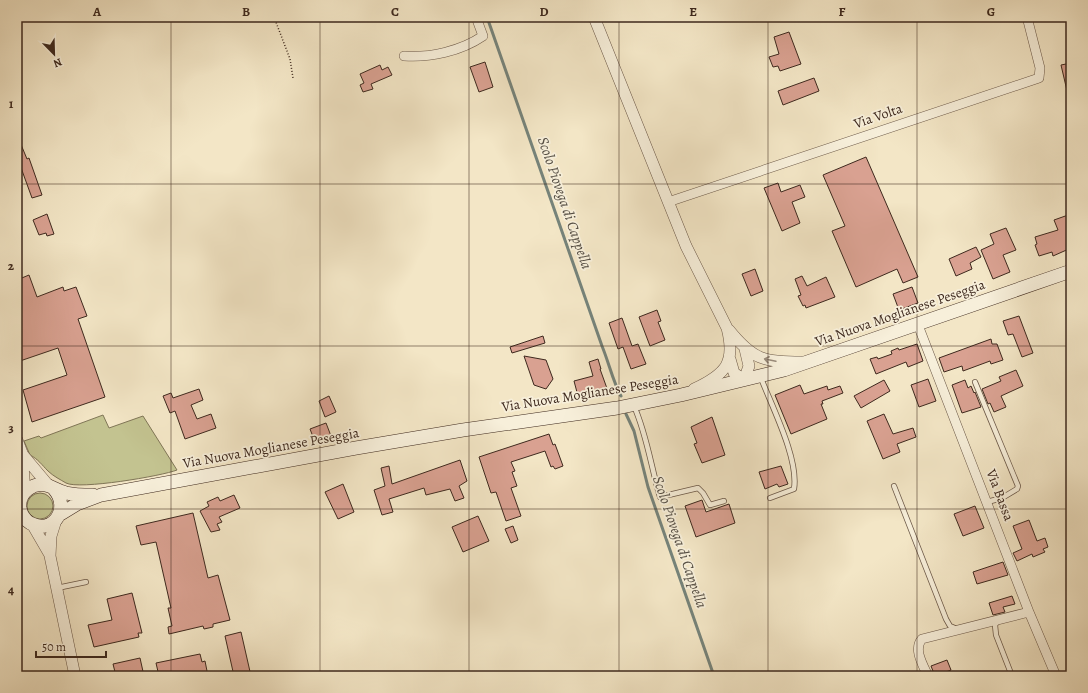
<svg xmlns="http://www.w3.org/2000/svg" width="1088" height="693" font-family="Alegreya,serif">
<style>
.green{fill:#c3c390;stroke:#807657}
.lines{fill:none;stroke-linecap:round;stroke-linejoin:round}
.stream{stroke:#76837a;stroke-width:3}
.building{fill:#d9a191;stroke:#3e291e}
.service-casing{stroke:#6b5848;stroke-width:6}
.minor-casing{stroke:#6b5848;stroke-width:10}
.tertiary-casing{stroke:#6b5848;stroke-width:12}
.secondary-casing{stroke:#3e291e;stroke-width:14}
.path{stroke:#3e291e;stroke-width:1.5;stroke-dasharray:1 2;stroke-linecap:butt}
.service{stroke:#f7efda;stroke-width:4.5}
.minor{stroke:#f7efda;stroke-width:9}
.tertiary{stroke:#f7efda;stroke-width:11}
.secondary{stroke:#f7efda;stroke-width:13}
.oneway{stroke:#9a8c7c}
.grid{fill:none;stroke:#3e291e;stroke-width:1;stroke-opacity:0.55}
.labels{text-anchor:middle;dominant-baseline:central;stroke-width:3.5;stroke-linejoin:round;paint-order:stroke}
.street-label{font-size:14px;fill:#3e291e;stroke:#f7efda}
.water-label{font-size:15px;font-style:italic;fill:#554e44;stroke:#f7efda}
.neatline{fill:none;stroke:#3e291e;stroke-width:1.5}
.grid-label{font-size:13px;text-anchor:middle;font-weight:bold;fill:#3e291e}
</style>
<rect width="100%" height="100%" fill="#f3e6c6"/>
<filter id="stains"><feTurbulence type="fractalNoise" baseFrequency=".005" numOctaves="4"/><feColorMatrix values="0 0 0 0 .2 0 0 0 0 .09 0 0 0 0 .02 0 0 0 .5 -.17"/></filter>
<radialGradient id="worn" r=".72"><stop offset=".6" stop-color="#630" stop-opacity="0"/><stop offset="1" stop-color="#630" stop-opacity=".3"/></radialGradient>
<!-- green -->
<path class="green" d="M103,415L109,428L143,416L177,470C162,476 79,490 66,483C61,480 53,476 48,471C42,465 38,459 30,455L24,441L39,436L41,438Z
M27 506a13 13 0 1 1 26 0a13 13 0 1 1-26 0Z"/>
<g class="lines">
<!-- stream -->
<path class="stream" d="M487,17L602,346C609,363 613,382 621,396
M626,414L634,431L648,487L714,676"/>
</g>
<!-- building -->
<path class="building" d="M789,32L801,64L780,71L778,66L773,67L769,57L779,54L774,37Z
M485,62L493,87L479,92L470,67Z
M1071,63V94L1068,95L1061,65Z
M380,65L382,70L388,67L392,75L371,84L373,89L363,92L360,85L364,83L360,74Z
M814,78L819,91L783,105L778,91Z
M17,135L27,159L29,158L42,195L32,198L20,165L17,166Z
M866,157L918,277L903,283L897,269L856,287L832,231L845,226L823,175Z
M778,183L781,192L800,185L805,197L792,202L800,223L782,231L764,188Z
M47,214L54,234L47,236L46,233L39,235L33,220Z
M1071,214V248L1053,256L1052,252L1039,256L1035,245L1037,244L1035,237L1058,230L1054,220Z
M1006,228L1016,250L1003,255L1010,272L993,279L981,250L994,244L990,234Z
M976,247L981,257L970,263L972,269L956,276L949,259Z
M755,269L763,291L751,296L742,274Z
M29,275L37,297L63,287L64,291L76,287L87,316L78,319L105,397L32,422L23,390L67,375L58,348L17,362V280Z
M802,276L807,286L826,277L835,297L806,308L805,305L803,306L798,296L801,295L795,279Z
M912,287L918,303L899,310L893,294Z
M657,310L661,321L658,322L665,340L650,346L639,317Z
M1019,316L1033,353L1022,357L1013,334L1008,335L1003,321Z
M622,318L632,346L638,344L646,364L631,369L623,347L618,349L609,323Z
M543,336L545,343L512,353L510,347Z
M991,339L992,344H997L1003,360L991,364L990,361L963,371L962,366L944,372L939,358Z
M917,344L923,361L908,367L906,362L876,374L870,359L877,357L878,359L892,354L891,351L898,348L899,350Z
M524,356L546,360L553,379L546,389L534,385Z
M598,359L601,369H600L609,394L599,397L598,393L578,396L574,381L593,376L589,362Z
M1016,370L1023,386L1001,396L1006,407L994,412L990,403L988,404L982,389L1001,381L999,377Z
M928,379L936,401L919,407L911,385Z
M884,380L890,391L861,408L854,396Z
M965,380L968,388L971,386L974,393L975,392L981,407L962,413L952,385Z
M800,385L804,394L827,386L828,390L840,386L843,393L822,401L823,404H821L827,419L791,434L775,395Z
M199,389L203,400L191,405L197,419L211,414L216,428L185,439L175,411L170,413L163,396L171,393L173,398Z
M329,396L336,412L325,417L319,401Z
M884,414L893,434L913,428L916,437L897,444L900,452L883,459L867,421Z
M712,417L725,455L702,463L694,444L697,443L691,427Z
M326,423L331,436L315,442L310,429Z
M549,434L553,445L555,444L563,466L555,469L553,466L551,467L545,451L511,462L515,471L512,472L517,486L511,488L521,516L506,521L496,492L491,493L479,457Z
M460,460L467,481L459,486L464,498L455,501L450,489L426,495L424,488L389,499L393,512L382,515L374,490L385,486L381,468L389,466L392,484Z
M781,466L788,484L779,487L777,484L765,489L759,472Z
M343,484L354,512L338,519L325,492Z
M234,495L240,508L219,517L222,522L217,524L220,530L211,532L200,511L209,506L207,502L218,497L220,501Z
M702,500L706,512L729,504L735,523L696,537L685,506Z
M975,506L984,528L963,536L954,514Z
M193,513L208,578L218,575L230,620L213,624V627L204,629L203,626L169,634L168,627L172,626L168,608H171L156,542L141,545L136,526Z
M478,516L489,541L463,552L452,527Z
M1029,520L1037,541L1045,538L1048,547L1043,549L1045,552L1033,557L1032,554L1017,561L1013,553L1022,549L1013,526Z
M513,526L518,540L511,543L505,529Z
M1003,562L1008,575L977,584L973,572Z
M132,593L142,633H138L139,637L94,647L88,625L112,620L107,599Z
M1012,596L1015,604L1003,607L1005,612L993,615L989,603Z
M241,632L251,676H234L225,636Z
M200,654L202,662L205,661L208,676H159L156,663Z
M140,658L144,676H116L113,664Z
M947,660L951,670L935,676L931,666Z"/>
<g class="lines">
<defs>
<path id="service" d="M761,378C772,407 799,459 794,489L770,498
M975,382L1018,486L1017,489L1002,498L987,502
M634,406C647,435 651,467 660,497L698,488L703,493L710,505L724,501
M894,486L946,619L950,626L957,629
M57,588L86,582
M998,621L995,625L996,635L1012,676"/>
<path id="minor" d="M404,56C430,58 461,51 483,36L476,17
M668,202L1039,78L1040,68L1027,17
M918,325L1029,612L1056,676
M928,676C923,665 913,649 922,639L1029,612"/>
<path id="tertiary" d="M594,17L686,246L727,328C736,363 726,374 694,389
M729,330C753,360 764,362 802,362
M730,359L734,373L744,380L749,366L745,349
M17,440L22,453L25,492
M23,455L49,486
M56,520L51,536L50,556L75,676
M32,524L50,555"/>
<path id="secondary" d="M54,489C71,508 53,536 30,523C25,520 21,514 20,508C18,493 34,480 49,486C54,488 59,491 66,493C75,495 84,495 93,495
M59,515L77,504L101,495L356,448L463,430L617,408L681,395L784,370L1071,271"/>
</defs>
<!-- service casing -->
<use href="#service" class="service-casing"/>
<!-- minor casing -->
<use href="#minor" class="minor-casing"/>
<!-- tertiary casing -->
<use href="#tertiary" class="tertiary-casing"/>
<!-- secondary casing -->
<use href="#secondary" class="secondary-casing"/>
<!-- path -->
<path class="path" d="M274,17L290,59L293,78"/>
<!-- service -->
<use href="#service" class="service"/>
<!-- minor -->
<use href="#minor" class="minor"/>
<!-- tertiary -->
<use href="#tertiary" class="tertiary"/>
<!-- secondary -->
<use href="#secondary" class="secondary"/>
</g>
<!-- one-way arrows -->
<defs><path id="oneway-shaft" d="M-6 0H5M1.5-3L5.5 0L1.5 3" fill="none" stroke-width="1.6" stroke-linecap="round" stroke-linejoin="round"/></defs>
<use class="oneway" href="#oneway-shaft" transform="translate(770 360) rotate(-168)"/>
<!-- grid -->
<path class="grid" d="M171,17V676M320,17V676M469,17V676M619,17V676M768,17V676M917,17V676M17,184H1071M17,346H1071M17,509H1071"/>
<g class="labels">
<!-- street labels -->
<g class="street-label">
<text transform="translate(878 116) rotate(-19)">Via Volta</text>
<text transform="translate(900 313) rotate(-19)">Via Nuova Moglianese Peseggia</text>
<text transform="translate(590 393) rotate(-9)">Via Nuova Moglianese Peseggia</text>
<text transform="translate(271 448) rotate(-10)">Via Nuova Moglianese Peseggia</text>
<text transform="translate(1000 495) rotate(69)">Via Bassa</text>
</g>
<!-- water labels -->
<g class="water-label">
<text transform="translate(565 203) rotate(71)">Scolo Piovega di Cappella</text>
<text transform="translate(680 542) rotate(71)">Scolo Piovega di Cappella</text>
</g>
</g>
<!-- margin -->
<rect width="1088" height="693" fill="none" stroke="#f3e6c6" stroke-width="44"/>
<!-- north arrow -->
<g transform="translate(54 54) rotate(157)" stroke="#f7efda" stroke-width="3" paint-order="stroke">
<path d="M0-3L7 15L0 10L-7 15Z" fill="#3e291e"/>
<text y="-6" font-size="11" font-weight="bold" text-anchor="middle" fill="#3e291e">N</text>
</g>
<!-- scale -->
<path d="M36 651v6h70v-6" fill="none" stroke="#3e291e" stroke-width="2"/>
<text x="42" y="651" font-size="12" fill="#3e291e" stroke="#f7efda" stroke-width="3" paint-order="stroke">50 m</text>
<rect x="22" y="22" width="1044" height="649" class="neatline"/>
<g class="grid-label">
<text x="97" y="16">A</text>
<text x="246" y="16">B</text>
<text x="395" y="16">C</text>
<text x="544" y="16">D</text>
<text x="693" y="16">E</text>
<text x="842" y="16">F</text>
<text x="991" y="16">G</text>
<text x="11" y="108">1</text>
<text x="11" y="270">2</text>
<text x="11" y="432">3</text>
<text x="11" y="594">4</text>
</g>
<rect width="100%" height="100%" filter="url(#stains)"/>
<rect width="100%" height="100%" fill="url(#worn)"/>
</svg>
